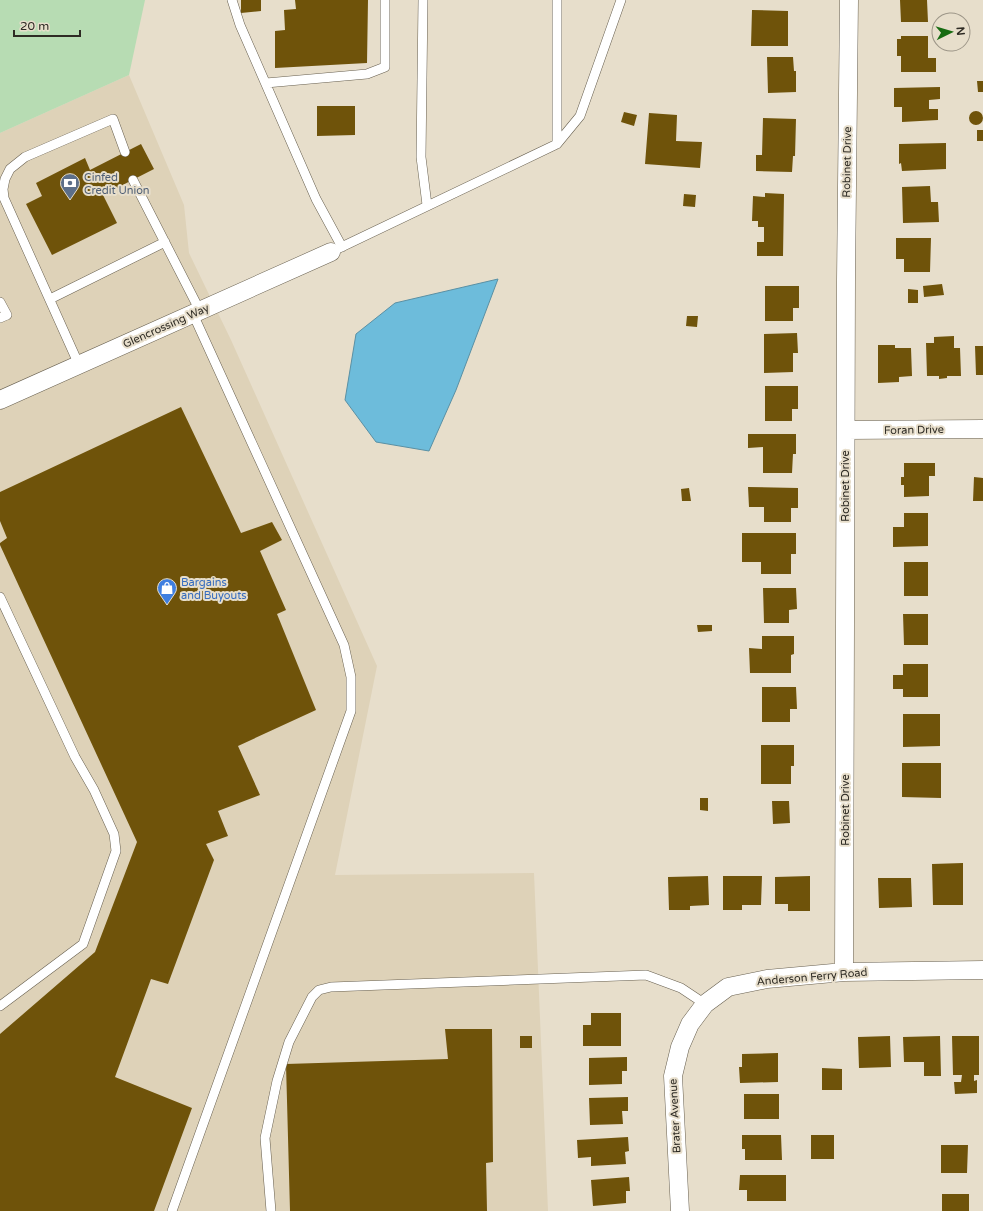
<svg xmlns="http://www.w3.org/2000/svg" width="983" height="1211" font-family="'Varela Round',sans-serif">
<style>
.built{fill:#ded2b8}
.green{fill:#b7dcb3}
.water{fill:#6dbcdb;stroke:#5a90a4}
.building{fill:#6f530a}
.lines{fill:none;stroke-linecap:round;stroke-linejoin:round}
.service-casing{stroke:#686050;stroke-width:10}
.minor-casing{stroke:#686050;stroke-width:19}
.service{stroke:#fff;stroke-width:9}
.minor{stroke:#fff;stroke-width:18}
.labels{text-anchor:middle;dominant-baseline:central;stroke-width:4;stroke-linejoin:round;paint-order:stroke}
.street-label{font-size:11px;fill:#2e2b24;stroke:#e7decb}
.service-label{font-size:11px;fill:#4e5e75;stroke:#e7decb;text-anchor:start}
.shop-label{font-size:11px;fill:#366cbe;stroke:#e7decb;text-anchor:start}
</style>
<rect width="100%" height="100%" fill="#e7decb"/>
<!-- built -->
<path class="built" d="M129,75L184,205L189,253L231,340L377,666L335,875L534,873L548,1211H0V133Z"/>
<!-- green -->
<path class="green" d="M0,0H145L129,75L0,133Z"/>
<!-- water -->
<path class="water" d="M498,279L456,390L429,451L376,442L345,400L356,334L395,303Z"/>
<!-- building -->
<path class="building" d="M241,0H261V11L241,13Z
M295,0H368L367,63L275,68V31L285,30L284,10L296,9Z
M900,0H927L928,22H901Z
M752,10L788,11V46H751Z
M901,36H928V58H936V72H901V56H897V39H901Z
M767,57H793L794,71H796V92L768,93Z
M977,81H983V92H978Z
M940,87V99L929,100V109H938V120L902,122V107H894V88Z
M317,106H355V135L317,136Z
M969 118a7 7 0 1 1 14 0a7 7 0 1 1-14 0Z
M624,112L637,115L634,126L621,122Z
M649,113L677,115L676,141L702,142L700,168L645,164Z
M763,118L796,119L795,156H793L792,172L756,171V155H762Z
M977,130H983V141H977Z
M946,143V169L902,171L901,163L899,164V144Z
M141,144L154,169L103,195L117,223L52,255L26,204L42,196L36,183L85,158L90,170Z
M930,186L931,202H938L939,222L903,223L902,187Z
M765,193L784,194L783,256H757V242H764V227H758V221H752L753,196L765,197Z
M684,194L696,195L695,207L683,206Z
M896,238H931L930,272H904V259H896Z
M942,284L944,295L924,297L923,286Z
M765,286H799V308H793V321H765Z
M908,289L918,290V303H908Z
M687,316H698L697,327L686,326Z
M797,333L798,353H793V372L764,373V334Z
M954,336V348H960L961,376H947V378L939,379V376H927L926,343H934V337Z
M878,345H895V348H911L912,376L899,377V382L878,383Z
M975,346H983V375H976Z
M765,386H798V409H792V421H765Z
M181,407L241,533L272,522L282,540L260,551L286,610L277,614L316,710L238,746L260,795L218,811L228,836L206,844L214,860L168,984L151,979L115,1077L192,1108L154,1211H0V1034L95,952L137,842L0,545V543L7,538L0,521V492Z
M748,434H796V454H793L792,473H763V447L748,448Z
M904,463H935V476H929V496L904,497V485H901V477H904Z
M974,477L983,478V501H973Z
M748,487L798,488V508H791V522H764V507H749Z
M689,488L691,501H682L681,489Z
M904,513H928V546L893,547V527H904Z
M742,533H796V554H791V574H761V562H742Z
M904,562H928V596H904Z
M763,588H796L797,609L789,610V623H764Z
M903,614H928V645H904Z
M697,625H712V631L698,632Z
M762,636H794V654L791,655V673H750L749,648L762,649Z
M903,664H928V697H903V689H893V675H903Z
M762,687H796L797,709H790V722H762Z
M903,714H940V746L903,747Z
M761,745H794V766H791V784H761Z
M902,763H941V798L902,797Z
M700,798H708V811L700,810Z
M772,801H789L790,823L773,824Z
M963,863V905H933L932,864Z
M708,876L709,905L690,906V910H669L668,877Z
M723,876H762L761,905H742V910H723Z
M810,876V911H788V904H775V877Z
M878,878H911L912,907L879,908Z
M591,1013H621V1046H583V1025H591Z
M445,1029H492L493,1162L486,1163L487,1211H290L286,1064L448,1059Z
M520,1036H532V1048H520Z
M890,1036L891,1067L859,1068L858,1037Z
M940,1036L941,1076H924V1062H904L903,1037Z
M952,1036H979V1075H974V1081L977,1080V1093L955,1094L954,1082H961L962,1075H953Z
M778,1053V1082L740,1083L739,1067H742V1054Z
M627,1057V1071H622V1084L589,1085V1058Z
M822,1068L842,1069V1090H822Z
M744,1094H779V1119H744Z
M628,1097V1111H622L623,1124L590,1125L589,1098Z
M742,1135H781L782,1160H745V1149H742Z
M811,1135H834V1159H811Z
M628,1137L629,1151L625,1152L626,1164L591,1166V1157L578,1158L577,1140Z
M941,1145H968L967,1173H941Z
M740,1175H786V1201H747V1190H739Z
M629,1177L630,1191H626V1203L593,1206L591,1180Z
M942,1194H969V1211H942Z"/>
<g class="lines">
<defs>
<path id="service" d="M232,0L240,25L316,199L342,247
M423,0L421,157L427,205
M557,0V144
M266,83L367,74L385,67V0
M133,180L200,311
M331,252L557,144L580,116L621,0
M50,299L165,242
M0,302L7,315L0,318
M79,365L4,198L3,189L5,179L10,169L25,157L113,119L125,152
M0,597L75,757L94,790L114,834L116,851L83,944L0,1006
M172,1211L351,711V677L344,645L193,314
M271,1211L265,1138L277,1081L289,1042L312,997L319,990L331,987L646,975L681,988L705,1004"/>
<path id="minor" d="M0,400L331,252
M846,430L983,429
M844,972L846,280L849,0
M680,1211L673,1076L680,1047L690,1024L705,1004L728,987L767,979L844,972L983,970"/>
</defs>
<!-- service casing -->
<use href="#service" class="service-casing"/>
<!-- minor casing -->
<use href="#minor" class="minor-casing"/>
<!-- service -->
<use href="#service" class="service"/>
<!-- minor -->
<use href="#minor" class="minor"/>
</g>
<!-- icons -->
<defs>
<symbol id="bank-pin" viewBox="-11 -11 22 30"><path d="M0 17L-7.5 6A9.5 9.5 0 1 1 7.5 6Z" fill="#5c6f8a" stroke="#e7decb"/><path d="M-6-4H6V4H-6ZM0-2.3a2.3 2.3 0 1 0 0 4.6a2.3 2.3 0 1 0 0-4.6Z" fill="#fff"/></symbol>
<symbol id="shop-pin" viewBox="-11 -11 22 30"><path d="M0 17L-7.5 6A9.5 9.5 0 1 1 7.5 6Z" fill="#3f7fe0" stroke="#e7decb"/><path d="M-5-2.5h2.3a2.7 3.5 0 0 1 5.4 0H5L5.5 6h-11ZM-1.5-2.5h3a1.5 2.3 0 0 0-3 0Z" fill="#fff"/></symbol>
</defs>
<g fill-rule="evenodd">
<use href="#bank-pin" x="59" y="172" width="22" height="30"/>
<use href="#shop-pin" x="156" y="577" width="22" height="30"/>
</g>
<g class="labels">
<!-- street labels -->
<g class="street-label">
<text transform="translate(847 162) rotate(-89)">Robinet Drive</text>
<text transform="translate(166 326) rotate(-24)">Glencrossing Way</text>
<text transform="translate(914 430) rotate(-1)">Foran Drive</text>
<text transform="translate(845 486) rotate(-90)">Robinet Drive</text>
<text transform="translate(845 810) rotate(-90)">Robinet Drive</text>
<text transform="translate(812 977) rotate(-5)">Anderson Ferry Road</text>
<text transform="translate(675 1116) rotate(-93)">Brater Avenue</text>
</g>
<!-- service labels -->
<g class="service-label">
<text x="84" y="177">Cinfed<tspan x="84" dy="13">Credit Union</tspan></text>
</g>
<!-- shop labels -->
<g class="shop-label">
<text x="181" y="582">Bargains<tspan x="181" dy="13">and Buyouts</tspan></text>
</g>
</g>
<!-- north arrow -->
<g transform="translate(951 32) rotate(85)"><circle r="19" fill="#e7decb" stroke="#9d9688"/>
<path d="M0-3L7 15L0 10L-7 15Z" fill="#176b11"/>
<text y="-6" font-size="11" font-weight="bold" text-anchor="middle" fill="#2e2b24">N</text>
</g>
<!-- scale -->
<path d="M14 30v6h66v-6" fill="none" stroke="#2e2b24" stroke-width="2"/>
<text x="20" y="30" font-size="12" fill="#2e2b24" stroke="#e7decb" stroke-width="3" paint-order="stroke">20 m</text>
</svg>
